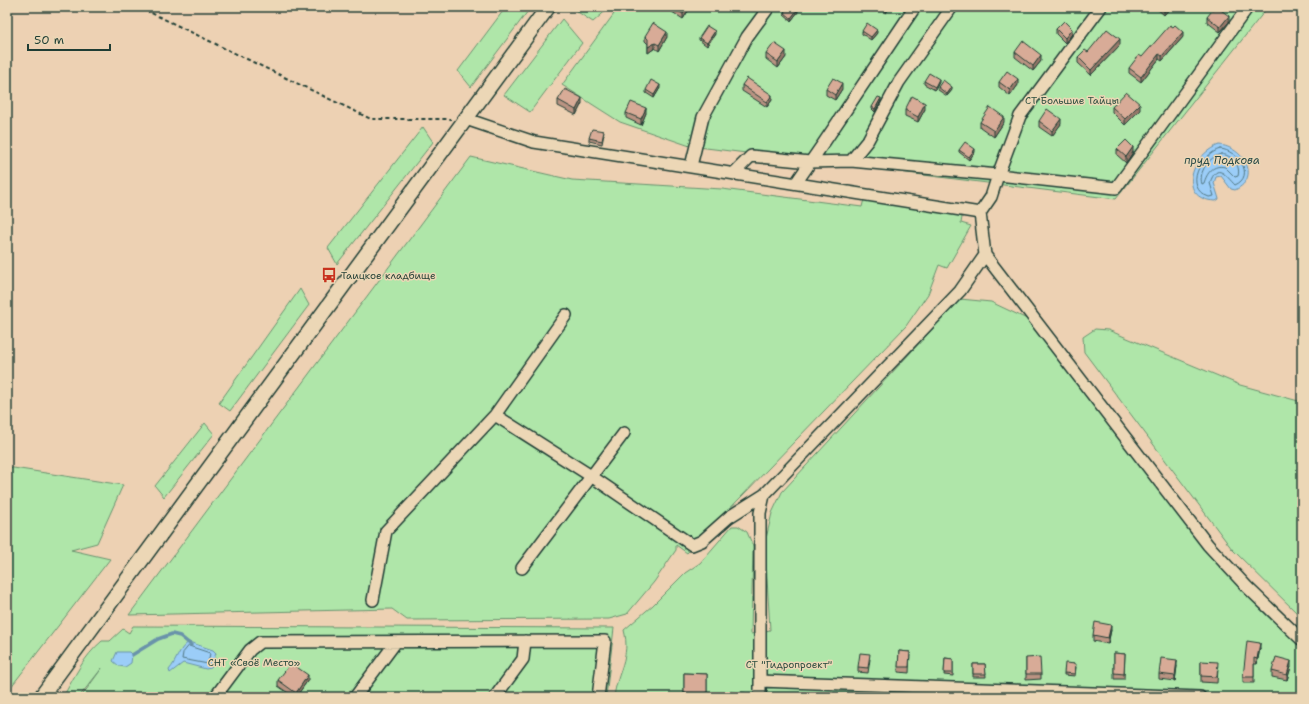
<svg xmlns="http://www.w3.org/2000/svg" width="1309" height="704" font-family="'Shantell Sans',sans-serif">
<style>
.green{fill:#afe6a9;stroke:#67926e}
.water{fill:#9bcdf8;stroke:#6993aa}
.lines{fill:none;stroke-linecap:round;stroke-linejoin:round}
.shore{stroke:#517782;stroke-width:1}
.stream{stroke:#6993aa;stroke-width:3.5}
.minor-casing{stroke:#1f3d34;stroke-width:14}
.major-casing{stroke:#1f3d34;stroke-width:17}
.path{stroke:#1f3d34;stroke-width:2;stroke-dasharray:4 3;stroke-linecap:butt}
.minor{stroke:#ecd7b6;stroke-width:11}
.major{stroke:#ecd7b6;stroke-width:14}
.wall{fill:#ba9382;stroke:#1f3d34}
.shaded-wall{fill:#97786a;stroke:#1f3d34}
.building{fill:#d8ab97;stroke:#1f3d34}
.labels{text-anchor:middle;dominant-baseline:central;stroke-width:3;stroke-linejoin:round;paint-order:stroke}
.park-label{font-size:10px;fill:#2d4e40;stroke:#ecd7b6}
.poi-label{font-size:10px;fill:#1f3d34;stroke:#ecd7b6;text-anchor:start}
.water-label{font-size:11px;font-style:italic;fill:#2b4b48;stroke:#ecd7b6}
</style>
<rect width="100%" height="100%" fill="#edd1b3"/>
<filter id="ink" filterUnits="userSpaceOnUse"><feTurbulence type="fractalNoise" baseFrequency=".025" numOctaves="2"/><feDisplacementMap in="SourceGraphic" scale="8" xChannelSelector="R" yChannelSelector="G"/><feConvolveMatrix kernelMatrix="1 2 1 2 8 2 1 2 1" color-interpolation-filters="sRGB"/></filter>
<g filter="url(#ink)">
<!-- green -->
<path class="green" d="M506,7H531L471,87L458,71Z
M570,7H610L593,22Z
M619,7H1268L1116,199L690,146L620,122L562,85Z
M562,19L582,43L530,112L504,95Z
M423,127L433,142L337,264L328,248Z
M471,157L572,180L722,189L862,207L864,199L963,212L961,223L971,226L947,268L939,265L928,294L906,326L687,553L676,545V550L654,582L627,614L609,619L407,620L392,609L129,615Z
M300,289L309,305L230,411L219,403Z
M960,299L991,302L1027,319L1207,548L1302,645V697H614C617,672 631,657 624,630L653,605L685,573L700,563L732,526H738L747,532L753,546L751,634L770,630L765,543L772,513L782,492Z
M1095,329L1108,330L1240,385L1302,402V618L1232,549L1084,352L1083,337Z
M205,423L214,434L164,497L155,486Z
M7,467L123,485L97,543L71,550L110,559L7,692Z
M133,626L614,628L606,697H81L102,668L79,697H63C75,676 83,657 102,641H110L123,629L129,633Z"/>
<!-- water -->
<path class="water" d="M1219,145C1243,147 1262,177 1235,190L1231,189L1221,176L1216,177L1214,183L1219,199L1216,201C1176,200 1191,154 1219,145Z
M189,642L213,650L216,653L211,668L206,669L183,663L170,673L169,670C177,661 178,649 189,642Z
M117,652H129L132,655L131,663L125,667L119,666L113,661Z"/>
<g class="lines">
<!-- shore -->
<path class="shore" d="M1220,149C1238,150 1256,176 1235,185C1226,176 1217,161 1210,183L1214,196L1209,197C1183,188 1200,155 1220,149Z
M1221,154C1232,155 1241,165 1238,176L1235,177L1225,167C1213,164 1207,173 1204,183L1202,184C1198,172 1209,157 1221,154Z
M189,646L210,653L208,664L182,659L183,653Z"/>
<!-- stream -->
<path class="stream" d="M132,655L158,639L172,634L180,636L191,645"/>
<defs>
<path id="minor" d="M466,119L534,142L980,213
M851,161L868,140L899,82L952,7
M691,166L703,117L747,37L769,7
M734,173L751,156L810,162L851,161L998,175L1020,116L1101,7
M796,183L823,144L915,7
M985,255L1208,545L1247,587L1302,640
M495,415L566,315
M522,568L624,433
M373,600L386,531L495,415L591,476L692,545L702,541L729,517L764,495
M760,681L1200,697
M215,697L250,650L260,642L605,641L598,697
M355,697L396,642
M495,697L523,659L525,641
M760,697V513L764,495L960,291L985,255L980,213L991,197L998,175L1116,188L1248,7"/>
<path id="major" d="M41,697L548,7"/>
</defs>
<!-- minor casing -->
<use href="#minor" class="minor-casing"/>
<!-- major casing -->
<use href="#major" class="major-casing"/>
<!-- path -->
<path class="path" d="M139,7L371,119H451"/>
<!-- minor -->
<use href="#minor" class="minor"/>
<!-- major -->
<use href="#major" class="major"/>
</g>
<!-- wall -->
<path class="wall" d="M669,7H690V8L683,19L669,10Z
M878,7H890L886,13Z
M1156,7H1171L1164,15L1156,8Z
M784,12H798L791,21L784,15Z
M1207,17L1229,22L1220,32L1207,22Z
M1056,29L1072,34L1065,43L1056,34Z
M862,31L877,33L871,40L862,34Z
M715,34L707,46L699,40V38Z
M645,36L667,37L659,51L655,48L648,53V44L645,41Z
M1183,37L1162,61L1159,59L1141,82L1129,73V68Z
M1120,45L1091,75L1078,63V57L1088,52Z
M1015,52L1041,61L1033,71L1015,57Z
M766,54L786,57L778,68L766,59Z
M924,81L939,82L935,90L924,84Z
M999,82L1018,85L1010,96L999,87Z
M742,85L772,100L767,107L742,91Z
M938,87L952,90L947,96L938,90Z
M660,88L654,98L646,93V90Z
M826,89H842L835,100L826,95Z
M558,100L582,103L576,115L558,106Z
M881,101L875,112L872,109V107Z
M1112,107L1140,110L1125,125L1112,112Z
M925,109L918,122L905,116V110Z
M626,113H646L641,125L626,118Z
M1039,121L1061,124L1052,136L1039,127Z
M980,122H1004L994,137L980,127Z
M604,134L602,144L589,141V138Z
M1117,149L1133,152L1126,163L1117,155Z
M959,150L975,152L969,160L959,152Z
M1111,630L1108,644L1093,641V635Z
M1260,648L1257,664H1254V683H1243V677Z
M899,651L910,652L909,673L898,672Z
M1114,653L1125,654L1124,679H1114Z
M945,658L953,659V676L944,675Z
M1026,658L1041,674V679L1026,680Z
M870,659L868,673L858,672V667Z
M1201,661L1218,668L1217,683L1201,682Z
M973,664H985L986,677H973Z
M1177,666L1175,681L1159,679V674Z
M1076,667L1075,676L1064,675V673Z
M1291,667L1287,680L1272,677V671Z
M684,673L707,674V697H684Z
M278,680H308L296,697H294L278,686Z"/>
<!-- shaded-wall -->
<path class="shaded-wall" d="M687,7H690V8L683,19V14Z
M886,7H890L886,13Z
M1166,7H1171L1164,15V9Z
M798,9V12L791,21V18Z
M1229,16V22L1220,32V27Z
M1072,29V34L1065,43V38Z
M877,30V33L871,40V37Z
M715,31V34L707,46V43Z
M667,32V37L659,51V45Z
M1183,32V37L1162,61V56Z
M1120,39V45L1091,75V70Z
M655,43V48L648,53V47Z
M786,51V57L778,68V62Z
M1159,54V59L1141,82V77Z
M1041,55V61L1033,71V66Z
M939,79V82L935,90V87Z
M1018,79V85L1010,96V90Z
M842,83V89L835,100V95Z
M660,85V88L654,98V95Z
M952,87V90L947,96V94Z
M772,95V100L767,107V102Z
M582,98V103L576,115V110Z
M881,98V101L875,112V109Z
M925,103V109L918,122V117Z
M1140,104V110L1125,125V119Z
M646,108V113L641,125V119Z
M1004,117V122L994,137V131Z
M1061,119V124L1052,136V131Z
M1133,147V152L1126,163V157Z
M975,149V152L969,160V157Z
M1111,625V630L1108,644V638Z
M1260,643V648L1257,664V659Z
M1177,660V666L1175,681V676Z
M1291,661V667L1287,680V675Z
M308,675V680L296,697V693Z"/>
<!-- building -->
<path class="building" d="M672,7H687L683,14Z
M788,7H795L798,9L791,18L784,12Z
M1161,7H1166L1164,9Z
M1215,7H1217L1229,16L1220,27L1207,17Z
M1064,21L1072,29L1065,38L1056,29Z
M653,23L667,32L659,45L655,43L648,47V39L645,36Z
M867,23L877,30L871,37L862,31Z
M1170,25L1173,27L1175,25L1183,32L1162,56L1159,54L1141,77L1129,68L1139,55L1142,57Z
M707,26L715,31L707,43L699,38Z
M1107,29L1120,39L1091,70L1078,57L1085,50L1088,52Z
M1023,41L1041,55L1033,66L1015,52Z
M774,43L786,51L778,62L766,54Z
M1007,71L1018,79L1010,90L999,82Z
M929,73L939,79L935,87L924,81Z
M747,78L772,95L767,102L742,85Z
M833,78L842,83L835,95L826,89Z
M651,80L660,85L654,95L646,90Z
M943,80L952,87L947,94L938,87Z
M565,89L582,98L576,110L558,100Z
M1126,92L1140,104L1125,119L1112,107Z
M912,96L925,103L918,117L905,110Z
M878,97L881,98L875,109L872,107Z
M631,102L646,108L641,119L626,113Z
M990,107L1004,117L994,131L980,122Z
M1047,109L1061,119L1052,131L1039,121Z
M592,129L604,131L602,141L589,138Z
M1126,140L1133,147L1126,157L1117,149Z
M965,142L975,149L969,157L959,150Z
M1095,622L1111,625L1108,638L1093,635Z
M1247,641L1260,643L1257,659L1254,658V677H1243Z
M899,651L910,652L909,667H898Z
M860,653L870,654L868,668L858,667Z
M1114,653L1125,654L1124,674L1114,673Z
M1040,657L1041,674H1026V658Z
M1276,657L1291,661L1287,675L1272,671Z
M945,658L953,659V673H944Z
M1161,658L1177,660L1175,676L1159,674Z
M1201,661L1218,662L1217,677L1201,676Z
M291,663L308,675L296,693L278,680Z
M1065,663L1076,664L1075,674L1064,673Z
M973,664H985L986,674H973Z
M684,673L707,674V694L684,693Z
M730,692L745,693V697H730Z"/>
</g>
<!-- icons -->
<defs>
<symbol id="bus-bare" viewBox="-9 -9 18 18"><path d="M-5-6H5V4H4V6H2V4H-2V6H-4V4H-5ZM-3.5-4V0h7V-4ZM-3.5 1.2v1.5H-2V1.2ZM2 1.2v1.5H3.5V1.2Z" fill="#c8321e" stroke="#ecd7b6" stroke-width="2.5" paint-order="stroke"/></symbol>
</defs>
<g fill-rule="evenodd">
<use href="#bus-bare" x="318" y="264" width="22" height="22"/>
</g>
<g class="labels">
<!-- park labels -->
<g class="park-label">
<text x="1072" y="100">СТ Большие Тайцы</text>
<text x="254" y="662">СНТ «Своё Место»</text>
<text x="789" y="664">СТ "Гидропроект"</text>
</g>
<!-- poi labels -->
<g class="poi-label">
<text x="341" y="275">Таицкое кладбище</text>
</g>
<!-- water labels -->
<g class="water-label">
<text x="1222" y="160">пруд Подкова</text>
</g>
</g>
<!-- margin -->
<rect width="1309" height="704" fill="none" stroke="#ecd7b6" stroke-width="24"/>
<rect x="12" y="12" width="1285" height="680" fill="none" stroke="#1f3d34" stroke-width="1.5" filter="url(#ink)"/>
<!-- scale -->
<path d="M28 44v6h82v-6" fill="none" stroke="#1f3d34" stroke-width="2"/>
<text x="34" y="44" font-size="12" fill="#1f3d34" stroke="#ecd7b6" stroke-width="3" paint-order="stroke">50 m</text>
</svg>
